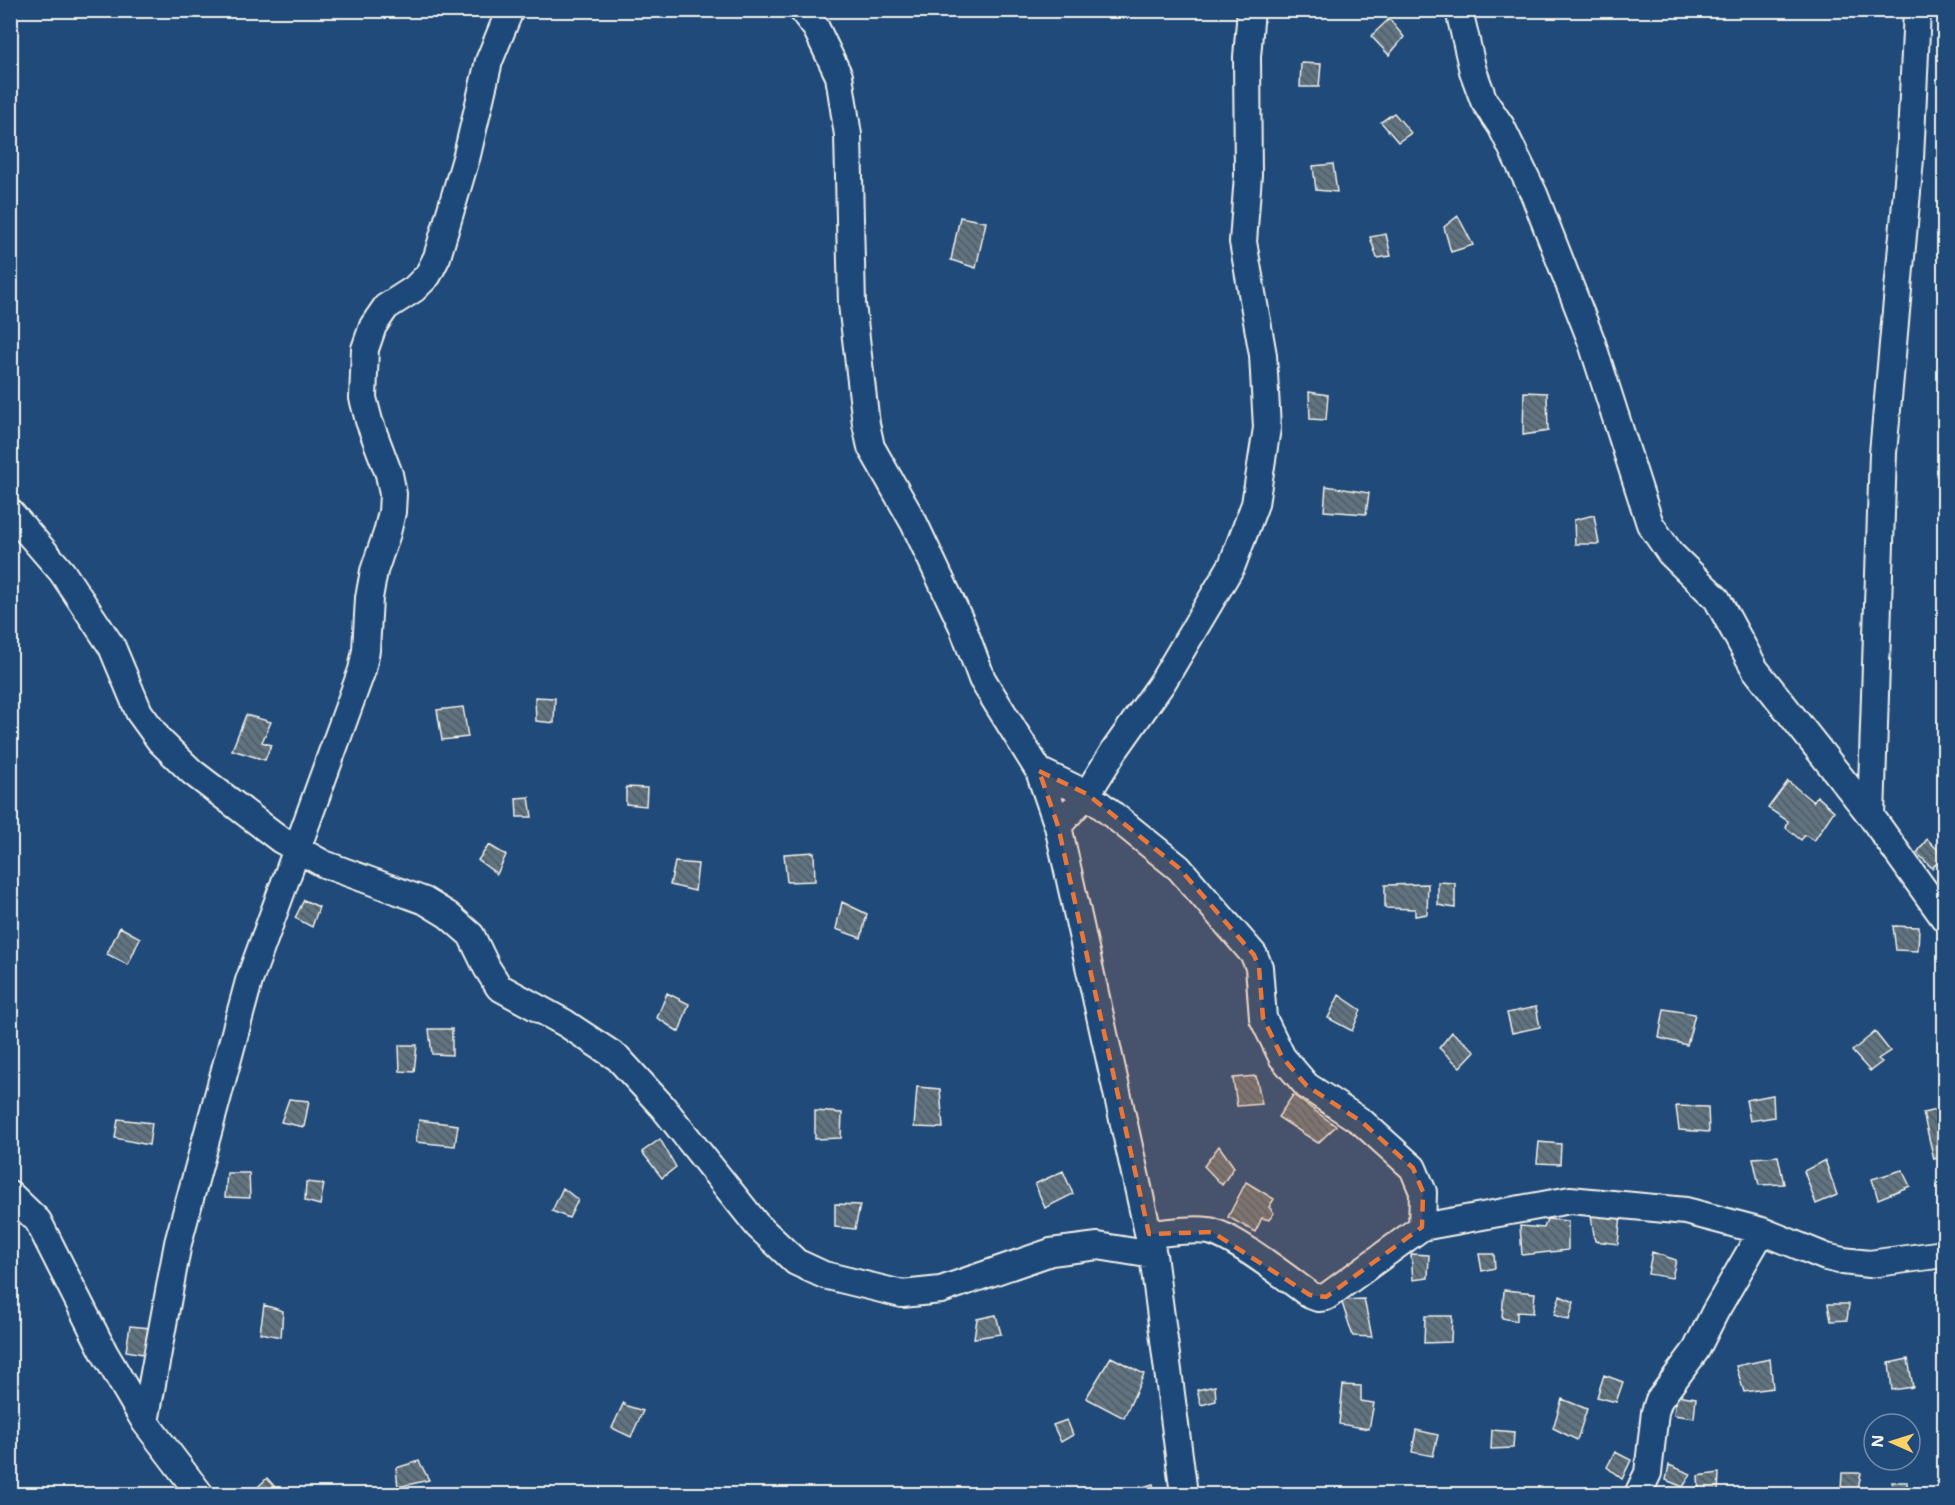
<svg xmlns="http://www.w3.org/2000/svg" width="1955" height="1505" font-family="'Shantell Sans',sans-serif">
<style>
.building{fill:url(#building-back-hatch);stroke:#f4f1e8;stroke-width:1.5}
.lines{fill:none;stroke-linecap:round;stroke-linejoin:round}
.minor-casing{stroke:#f4f1e8;stroke-width:30}
.minor{stroke:#1f4a7a;stroke-width:26}
.marked{fill:#ea7738;fill-opacity:0.2;stroke:#ea7738;stroke-width:4.5;stroke-dasharray:12 8;stroke-linejoin:round}
</style>
<defs>
<pattern id="building-back-hatch" width="6" height="6" patternUnits="userSpaceOnUse" patternTransform="scale(1.5)"><rect width="6" height="6" fill="#607381"/><path d="M-1 5l2 2M0 0l6 6M5-1l2 2" fill="none" stroke="#535b61"/></pattern>
</defs>
<rect width="100%" height="100%" fill="#1f4a7a"/>
<filter id="ink" filterUnits="userSpaceOnUse"><feTurbulence type="fractalNoise" baseFrequency=".0167" numOctaves="2"/><feDisplacementMap in="SourceGraphic" scale="12" xChannelSelector="R" yChannelSelector="G"/><feConvolveMatrix kernelMatrix="1 2 1 2 8 2 1 2 1" color-interpolation-filters="sRGB"/></filter>
<g filter="url(#ink)">
<!-- building -->
<path class="building" d="M1389,19L1404,37L1389,55L1371,36Z
M1301,63L1321,64L1319,87H1300Z
M1394,113L1411,133L1398,142L1381,122Z
M1333,164L1337,192L1316,190L1313,166Z
M1458,216L1473,245L1451,252L1444,227Z
M960,217L986,222L976,268L951,260Z
M1386,234L1391,256L1377,258L1370,237Z
M1309,392L1328,395L1326,420L1310,419Z
M1524,392L1547,393L1548,431L1523,435Z
M1326,486L1369,493L1366,514L1324,511Z
M1594,515L1599,544H1575L1574,520Z
M535,697L555,698L554,723L536,721Z
M463,707L468,737L442,740L437,710Z
M246,715L271,722L262,742L271,745L265,760L232,750Z
M1788,781L1813,802L1817,796L1834,811L1814,841L1805,835L1801,840L1786,828L1788,821L1768,808Z
M626,787L647,788L646,806L626,804Z
M529,797L532,817H517L516,798Z
M1927,839L1944,856L1932,868L1917,853Z
M489,845L506,855L497,874L478,860Z
M814,852L815,881L787,882L784,854Z
M675,862L698,864L695,891L670,885Z
M1438,882L1455,883V908L1438,905Z
M1428,884L1427,914L1415,916V909L1385,908V885Z
M304,900L319,907L312,927L295,918Z
M842,902L867,914L861,938L836,929Z
M1893,926L1919,927L1918,951L1896,950Z
M120,927L140,938L128,965L107,954Z
M667,993L689,1004L679,1032L657,1018Z
M1339,995L1361,1010L1352,1031L1328,1018Z
M1536,1007L1540,1027L1512,1033L1507,1013Z
M1664,1009L1695,1014L1687,1045L1659,1038Z
M429,1029H452V1055L432,1054Z
M1452,1032L1475,1051L1460,1067L1439,1048Z
M1875,1032L1890,1051L1878,1059L1882,1062L1870,1071L1852,1051Z
M399,1045H417L414,1072L400,1071Z
M1256,1076L1262,1104L1237,1106L1233,1078Z
M917,1087L940,1089L943,1128L914,1127Z
M1293,1095L1336,1126L1318,1143L1278,1117Z
M1773,1095L1774,1117L1750,1121L1746,1100Z
M289,1099L309,1101L304,1127L281,1122Z
M1676,1106L1708,1107L1709,1132L1679,1130Z
M1944,1108V1156L1934,1159L1923,1113Z
M815,1111L842,1113L841,1138L815,1139Z
M118,1119L152,1123L149,1145L115,1138Z
M419,1120L458,1125L455,1146L416,1142Z
M660,1139L676,1167L662,1178L642,1152Z
M1539,1142L1561,1144L1560,1164L1537,1163Z
M1219,1146L1234,1167L1222,1185L1204,1166Z
M1778,1156L1784,1184L1759,1185L1753,1158Z
M1825,1160L1837,1195L1816,1204L1804,1171Z
M1902,1170L1910,1186L1878,1199L1872,1179Z
M1063,1171L1073,1194L1045,1208L1035,1184Z
M227,1173H249L250,1198L225,1197Z
M306,1182L324,1184L320,1205L305,1201Z
M1246,1182L1274,1199L1269,1207L1274,1213L1269,1220L1262,1218L1255,1232L1228,1217Z
M563,1188L578,1200L569,1218L552,1211Z
M835,1204L860,1205L855,1229L835,1227Z
M1621,1214L1618,1244L1595,1241L1591,1216Z
M1547,1219L1568,1221V1250L1522,1255L1520,1226L1544,1228Z
M1652,1252L1676,1260L1672,1278L1648,1274Z
M1411,1254L1429,1255L1428,1278L1413,1280Z
M1479,1254H1494L1495,1268L1482,1271Z
M1504,1290L1535,1293L1533,1313L1517,1312V1321L1502,1318Z
M1560,1296L1574,1302L1569,1320L1554,1315Z
M1364,1299L1372,1337L1353,1336L1341,1300Z
M1828,1304H1849L1847,1320L1831,1321Z
M264,1305L283,1311L281,1337L260,1333Z
M996,1315L1001,1334L974,1338L977,1319Z
M1425,1316H1452L1451,1342L1424,1343Z
M130,1326L150,1328L149,1355L126,1351Z
M1111,1357L1144,1374L1124,1418L1086,1398Z
M1770,1359L1773,1388L1744,1392L1736,1366Z
M1908,1359L1913,1387L1892,1390L1889,1363Z
M1604,1375L1623,1382L1616,1402L1597,1397Z
M1343,1385L1361,1386V1401L1374,1403L1369,1429L1339,1424Z
M1215,1386L1216,1401L1201,1405L1197,1390Z
M1676,1395L1696,1398L1694,1418L1674,1415Z
M1562,1399L1587,1409L1577,1440L1553,1428Z
M624,1402V1405L643,1411L631,1437L612,1428Z
M1067,1420L1073,1435L1061,1442L1053,1425Z
M1416,1430L1438,1435L1433,1456L1412,1452Z
M1492,1430L1514,1432L1513,1448L1491,1449Z
M1615,1452L1631,1460L1622,1479L1607,1467Z
M419,1461L429,1480L398,1487L396,1468Z
M1669,1465L1691,1474L1683,1487L1666,1480Z
M1719,1473L1718,1494L1699,1492L1698,1476Z
M1842,1473H1861L1858,1490H1841Z
M267,1478L281,1494H251Z
M1892,1482H1907V1494H1894Z
M1153,1484L1155,1494H1134L1132,1490Z"/>
<g class="lines">
<defs>
<path id="minor" d="M802,10L816,28L839,76L848,135L852,304L866,424L871,447L914,523L962,625L982,679L1039,771L1058,826L1153,1255L1184,1494
M1459,10L1473,71L1484,101L1501,126L1534,194L1591,340L1650,524L1670,553L1717,599L1755,669L1871,816L1944,918
M10,512L62,572L112,647L139,712L160,741L192,772L281,840L324,864L425,901L448,915L471,935L487,968L499,987L565,1023L618,1058L662,1106L757,1225L796,1262L824,1275L902,1294L941,1290L1051,1252L1098,1246L1153,1255
M1039,771L1087,794L1179,868L1254,955L1259,967L1263,1018L1282,1057L1307,1086L1362,1122L1413,1168L1423,1192L1422,1227
M1871,816L1883,453L1910,159L1917,10
M1058,826L1087,794L1114,751L1162,683L1232,565L1255,504L1267,428L1263,355L1243,242L1248,175L1247,57L1251,10
M10,1194L38,1221L104,1352L145,1422L200,1494
M1149,1234C1168,1233 1189,1228 1209,1231C1234,1236 1288,1279 1310,1295L1318,1298L1326,1297L1422,1227L1570,1200L1686,1211L1762,1231L1826,1257L1843,1261L1869,1264L1944,1254
M145,1422L178,1243L249,981L362,670L366,650L369,598L374,571L387,533L392,512L393,494L389,474L369,421L363,398L365,349L373,326L386,307L414,289L428,275L437,257L467,155L489,61L510,10
M1638,1494L1648,1473L1655,1412L1659,1400L1696,1350L1715,1312L1762,1231"/>
</defs>
<!-- minor casing -->
<use href="#minor" class="minor-casing"/>
<!-- minor -->
<use href="#minor" class="minor"/>
</g>
</g>
<!-- marked area -->
<path class="marked" d="M1039,771L1087,794L1179,868L1254,955L1259,967L1263,1018L1282,1057L1307,1086L1362,1122L1413,1168L1423,1192L1422,1227L1326,1297L1310,1295L1212,1232L1149,1234L1058,826Z"/>
<!-- margin -->
<rect width="1955" height="1505" fill="none" stroke="#1f4a7a" stroke-width="36"/>
<rect x="18" y="18" width="1919" height="1469" fill="none" stroke="#f4f1e8" stroke-width="2" filter="url(#ink)"/>
<!-- north arrow -->
<g transform="translate(1892 1442) rotate(273)"><circle r="28" fill="#1f4a7a" stroke="#748da6" stroke-width="1.5"/>
<path d="M0-4.5L10 22L0 15L-10 22Z" fill="#ffd166"/>
<text y="-9" font-size="16" font-weight="bold" text-anchor="middle" fill="#f4f1e8">N</text>
</g>
</svg>
